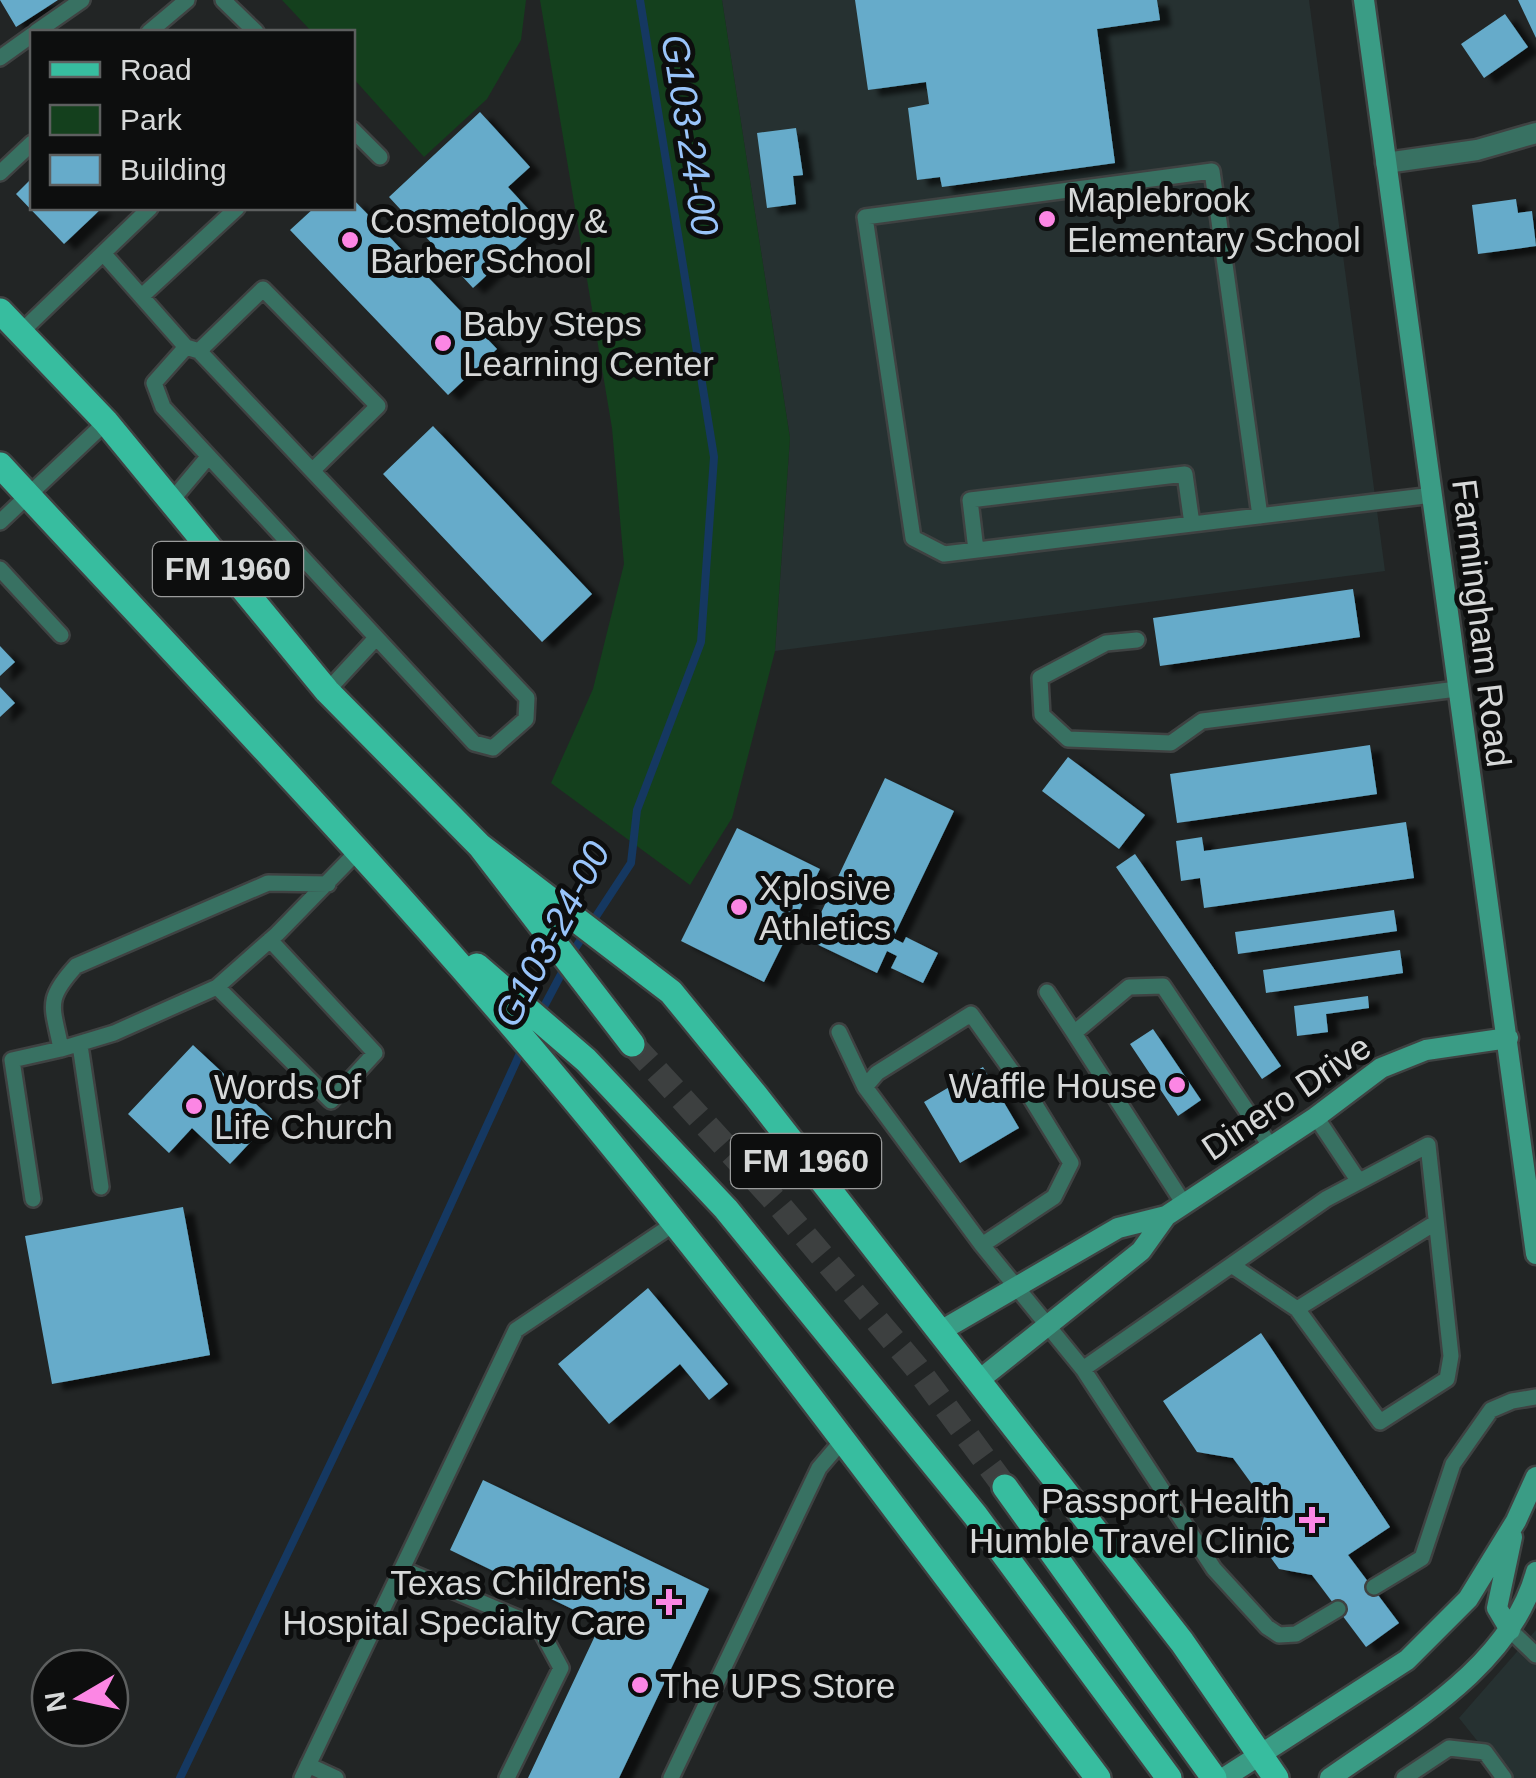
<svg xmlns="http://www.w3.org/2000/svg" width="1536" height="1778" font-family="Arial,sans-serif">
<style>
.built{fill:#263131}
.green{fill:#14401d}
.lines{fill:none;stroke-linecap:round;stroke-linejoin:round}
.stream{stroke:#153861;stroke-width:8}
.building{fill:#66abca;filter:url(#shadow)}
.primary-tunnel{stroke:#3d4040;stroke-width:25;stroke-dasharray:25 12;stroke-linecap:butt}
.lane-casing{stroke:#3f4242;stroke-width:20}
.street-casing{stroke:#3f4242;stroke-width:25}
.secondary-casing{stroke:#3f4242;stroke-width:25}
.primary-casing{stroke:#3f4242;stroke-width:30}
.lane{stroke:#387162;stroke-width:15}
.street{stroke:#387162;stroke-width:20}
.secondary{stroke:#3a9c85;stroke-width:20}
.primary{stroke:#37bd9f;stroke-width:25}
.poi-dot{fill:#fc86e4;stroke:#0d0e0e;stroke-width:4}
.labels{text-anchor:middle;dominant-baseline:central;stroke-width:10;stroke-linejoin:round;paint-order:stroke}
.shield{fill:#0d0e0e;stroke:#9a9b9b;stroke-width:2.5}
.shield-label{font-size:32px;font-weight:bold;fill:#d6d8d8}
.poi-label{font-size:35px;fill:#d6d8d8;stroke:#0d0e0e;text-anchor:start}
.street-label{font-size:35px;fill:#d6d8d8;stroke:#0d0e0e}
.water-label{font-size:38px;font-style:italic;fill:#99c4fa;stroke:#0d0e0e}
</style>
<defs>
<filter id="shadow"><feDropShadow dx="11" dy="6" stdDeviation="2.5" flood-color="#0009"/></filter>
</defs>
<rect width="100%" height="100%" fill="#222525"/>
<!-- built -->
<path class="built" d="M722,0H1309L1385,571L775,651L790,438Z
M1536,1630V1778H1507L1459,1718Z"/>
<!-- green -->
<path class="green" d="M282,0H526L521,40L487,99L424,157L353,78L352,32H312Z
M540,0H722L790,438L775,651L732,818L690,885L551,783L593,689L624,564L612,428Z"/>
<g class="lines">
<!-- stream -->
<path class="stream" d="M540,1014L574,950L631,863L637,810L701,642L714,457L640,0
M180,1778L369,1383L522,1049"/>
</g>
<!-- building -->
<path class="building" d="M0,0H58L16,27Z
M855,0H1157L1160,20L1097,29L1115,163L942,187L940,177L917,180L908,108L929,104L926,82L868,90Z
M1518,0H1536V38Z
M1505,14L1528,47L1484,78L1461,44Z
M480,112L530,167L508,187L542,224L473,288L389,197Z
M796,128L803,175L793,176L796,204L767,208L757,133Z
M32,178V208H102L64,244L16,194Z
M352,198L497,349L448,395L290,230L314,208H352Z
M1516,199L1518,213L1532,211L1536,246L1478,254L1472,205Z
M433,426L592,594L542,642L383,474Z
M1353,589L1360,637L1160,666L1153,618Z
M0,646L15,662L0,676Z
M0,687L15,703L0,717Z
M1370,745L1377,794L1177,823L1170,774Z
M1068,757L1145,815L1119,849L1042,791Z
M885,778L954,811L893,938L903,943L906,937L938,953L923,983L891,968L897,956L887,951L877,973L808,940Z
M1406,822L1414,878L1204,908L1200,878L1181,881L1176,841L1202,837L1204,851Z
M737,828L820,869L764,982L681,941Z
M1135,854L1281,1066L1262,1079L1116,867Z
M1394,910L1397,931L1238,954L1235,932Z
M1400,950L1403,973L1266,993L1263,970Z
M1368,996L1369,1008L1326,1014L1328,1032L1297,1036L1294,1006Z
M1153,1029L1201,1100L1178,1116L1130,1044Z
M193,1045L272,1119L230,1164L192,1128L169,1153L128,1114Z
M983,1067L1019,1128L960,1163L924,1102Z
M183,1207L210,1355L52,1384L25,1236Z
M648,1288L728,1384L709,1400L680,1364L609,1424L558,1364Z
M1261,1333L1390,1527L1348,1555L1399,1623L1366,1647L1312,1575L1279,1569L1258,1540L1267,1505L1233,1458L1197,1452L1163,1401Z
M483,1480L709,1589L619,1778H528L601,1623L450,1550Z"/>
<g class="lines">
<!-- primary-tunnel -->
<path class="primary-tunnel" d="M632,1044L779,1205L916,1367L1005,1487"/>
<defs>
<path id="lane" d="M223,0L256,32
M36,32L82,0
M149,32L187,0
M0,58L32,35
M352,129L380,157
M0,173L32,143
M103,253L186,347L154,383L163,407L474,743L493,748L526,719L527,698L199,351L186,347
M142,296L237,208
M21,332L150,208
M199,351L263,289L378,406L314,469
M172,500L208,457
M1260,516L1212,171L865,217L913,538L944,554L1433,495
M0,522L106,422
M976,550L970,500L1185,474L1192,524
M0,569L61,635
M1137,640L1106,643L1040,678L1042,715L1068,739L1171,743L1202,721L1457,689
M327,691L376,638
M217,987L331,1101L375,1053L270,940
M1047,992L1074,1033
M971,1014L1031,1098L1071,1163L1054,1197L982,1245L865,1087L877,1073Z
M839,1032L865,1087
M80,1045L101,1187
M61,1049L114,1033L217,987L277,934L358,851
M1316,1117L1358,1180
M33,1199L12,1060L61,1049C53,1006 44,1001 76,966L268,883L328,884
M1184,1204L1074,1033L1129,987L1163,986L1271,1147
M982,1245L1083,1369L1214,1569L1267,1627L1279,1635L1296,1634L1338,1609
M1297,1309L1435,1223
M1083,1369L1326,1199L1428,1145L1451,1356L1447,1379L1380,1422L1297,1309L1233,1266
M402,1569L539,1627L561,1668L507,1778
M1374,1587L1422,1558L1453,1464L1491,1410L1512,1401L1536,1397
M1510,1630L1536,1655
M308,1765L336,1778
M302,1778L516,1330L675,1223
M671,1778L819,1468L842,1441
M1404,1778L1449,1748L1485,1752L1504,1778"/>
<path id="street" d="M1386,163L1477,150L1536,133"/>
<path id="secondary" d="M1364,0L1536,1254
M939,1332L1118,1228L1166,1216L1316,1117L1381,1068L1426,1050L1508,1038
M978,1381L1141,1251L1166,1216
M1510,1630L1497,1608L1512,1537
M1224,1778L1407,1660L1468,1599L1516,1521L1536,1477
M1330,1778C1406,1724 1510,1668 1536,1572"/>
<path id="primary" d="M0,311L106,422L327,691L480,846L632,1044
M0,465C193,674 391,878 572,1097C755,1317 925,1550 1098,1778
M480,846L671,992L756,1096L1182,1642L1276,1778
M477,966L586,1060L726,1209L975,1515L1169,1778
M1005,1487L1214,1778"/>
</defs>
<!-- lane casing -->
<use href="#lane" class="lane-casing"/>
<!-- street casing -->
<use href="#street" class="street-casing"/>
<!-- secondary casing -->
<use href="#secondary" class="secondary-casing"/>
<!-- primary casing -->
<use href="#primary" class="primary-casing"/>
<!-- lane -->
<use href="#lane" class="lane"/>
<!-- street -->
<use href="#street" class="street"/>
<!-- secondary -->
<use href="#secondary" class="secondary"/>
<!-- primary -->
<use href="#primary" class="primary"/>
</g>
<!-- markers -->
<g class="poi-dot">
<circle cx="1047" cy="219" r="10"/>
<circle cx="350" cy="240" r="10"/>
<circle cx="443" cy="343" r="10"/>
<circle cx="739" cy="907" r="10"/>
<circle cx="1177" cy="1085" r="10"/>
<circle cx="194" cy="1106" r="10"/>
<path d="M1307 1505h10v10h10v10h-10v10h-10v-10h-10v-10h10z"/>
<path d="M664 1587h10v10h10v10h-10v10h-10v-10h-10v-10h10z"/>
<circle cx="640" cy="1685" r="10"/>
</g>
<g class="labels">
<!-- shield labels -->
<g class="shield">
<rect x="153" y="542" width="150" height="54" rx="8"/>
<rect x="731" y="1134" width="150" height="54" rx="8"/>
</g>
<g class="shield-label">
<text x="228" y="569">FM 1960</text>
<text x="806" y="1161">FM 1960</text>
</g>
<!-- poi labels -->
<g class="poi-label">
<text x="1067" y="199">Maplebrook<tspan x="1067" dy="40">Elementary School</tspan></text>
<text x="370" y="220">Cosmetology &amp;<tspan x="370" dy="40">Barber School</tspan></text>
<text x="463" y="323">Baby Steps<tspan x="463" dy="40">Learning Center</tspan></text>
<text x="759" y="887">Xplosive<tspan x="759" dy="40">Athletics</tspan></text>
<text x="1157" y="1085" text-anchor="end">Waffle House</text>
<text x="214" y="1086">Words Of<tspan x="214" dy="40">Life Church</tspan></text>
<text x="1290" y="1500" text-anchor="end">Passport Health<tspan x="1290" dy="40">Humble Travel Clinic</tspan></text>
<text x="646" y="1582" text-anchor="end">Texas Children's<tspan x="646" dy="40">Hospital Specialty Care</tspan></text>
<text x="660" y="1685">The UPS Store</text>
</g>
<!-- street labels -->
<g class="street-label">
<text transform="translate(1482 623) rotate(83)">Farmingham Road</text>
<text transform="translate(1286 1097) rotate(-34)">Dinero Drive</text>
</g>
<!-- water labels -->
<g class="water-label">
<text transform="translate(690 135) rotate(81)">G103-24-00</text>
<text transform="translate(552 934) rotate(-62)">G103-24-00</text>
</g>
</g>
<!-- legend -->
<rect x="30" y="30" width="325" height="180" fill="#0d0e0e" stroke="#5d5f5f" stroke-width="2.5"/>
<rect x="50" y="62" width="50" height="15" fill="#37bd9f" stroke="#5d5f5f" stroke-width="2.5"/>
<text x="120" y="80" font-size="30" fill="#d6d8d8">Road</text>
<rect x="50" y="105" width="50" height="30" fill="#14401d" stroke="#5d5f5f" stroke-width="2.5"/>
<text x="120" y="130" font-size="30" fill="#d6d8d8">Park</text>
<rect x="50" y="155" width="50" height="30" fill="#66abca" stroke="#5d5f5f" stroke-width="2.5"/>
<text x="120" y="180" font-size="30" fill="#d6d8d8">Building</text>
<!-- north arrow -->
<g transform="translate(80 1698) rotate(261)"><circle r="48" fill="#0d0e0e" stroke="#5d5f5f" stroke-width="2.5"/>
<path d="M0-8L18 38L0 25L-18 38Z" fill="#fc86e4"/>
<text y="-15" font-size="28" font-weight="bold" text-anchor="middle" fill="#d6d8d8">N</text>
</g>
</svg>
